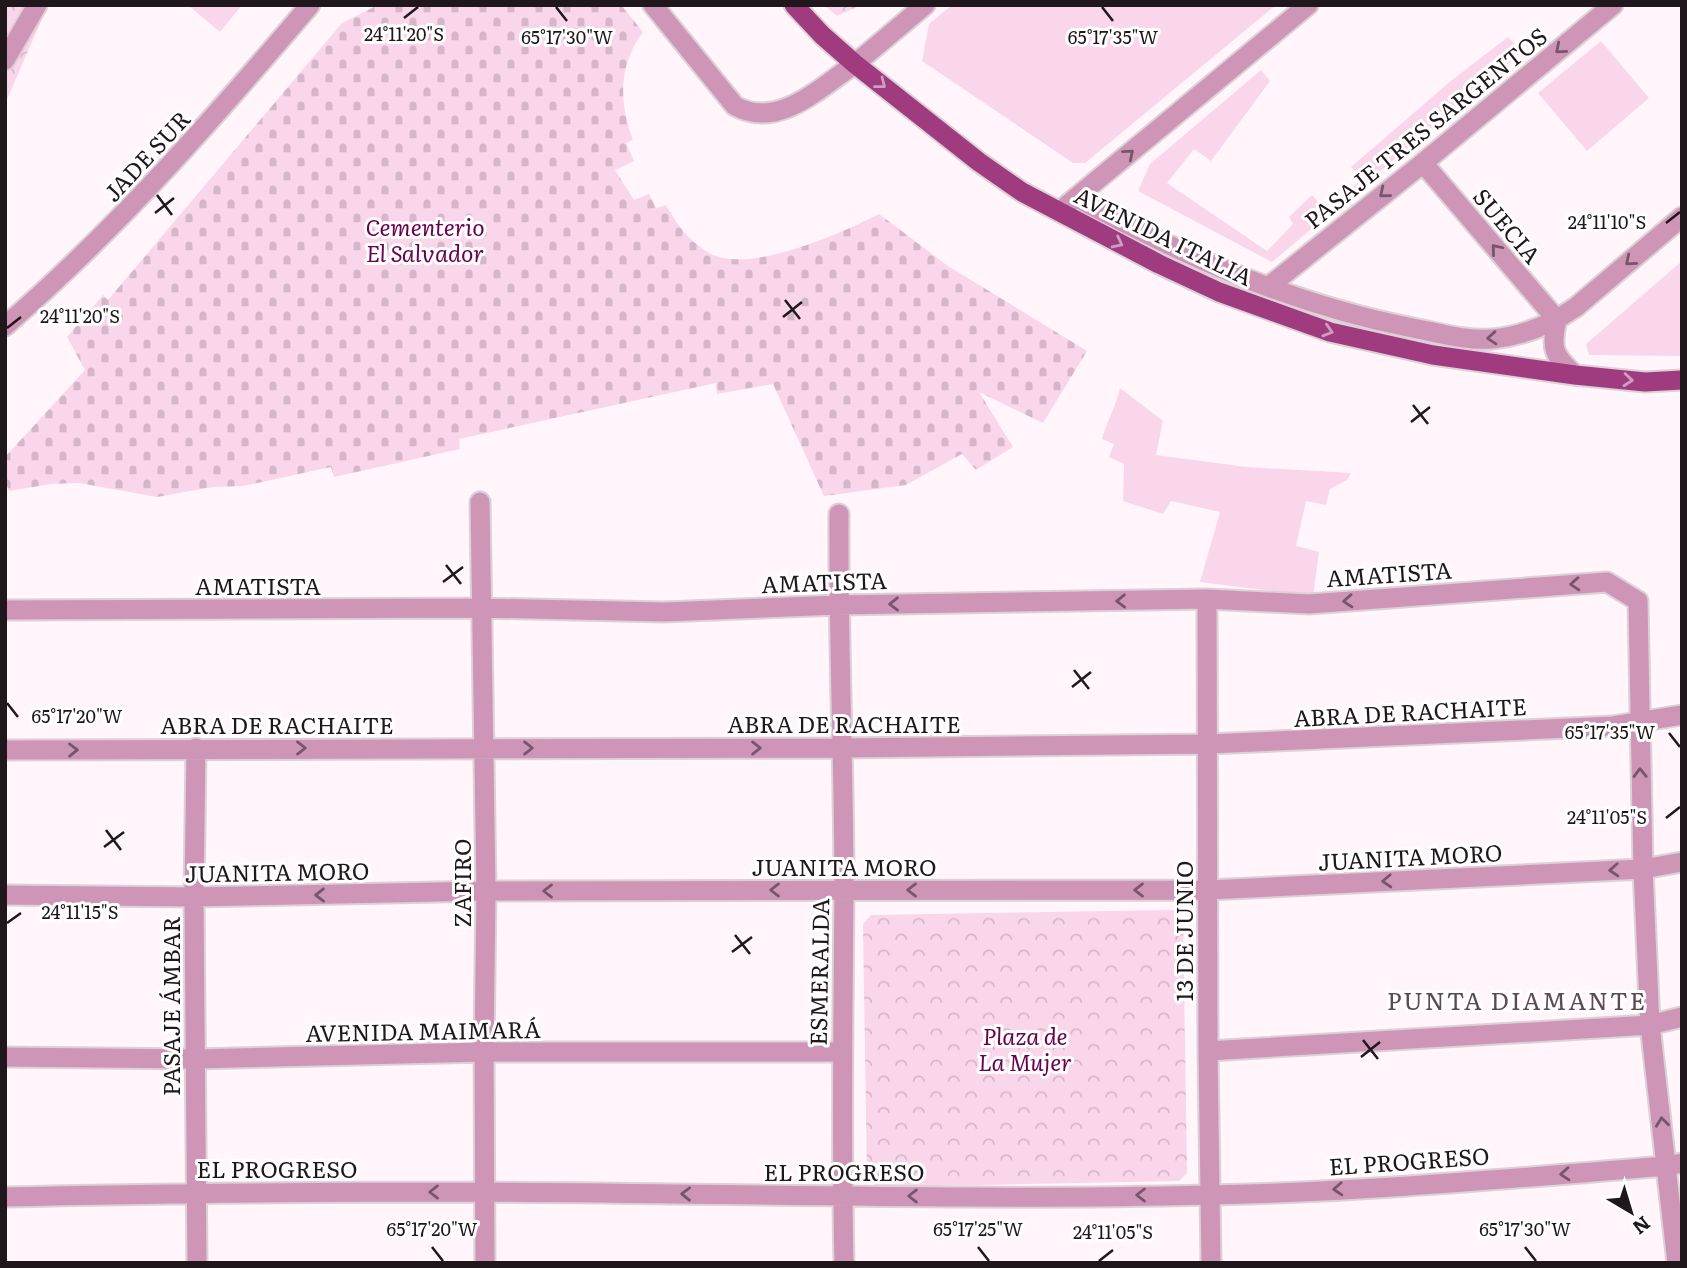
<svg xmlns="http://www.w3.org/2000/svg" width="1687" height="1268" font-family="Literata,serif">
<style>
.green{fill:#fad6eb}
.cemetery{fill:url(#cemetery-stones)}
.park{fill:url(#park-crowns)}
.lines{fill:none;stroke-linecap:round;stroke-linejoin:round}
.minor-casing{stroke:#dbd1d7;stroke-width:23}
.tertiary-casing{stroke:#dbd1d7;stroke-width:23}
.primary-casing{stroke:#dbd1d7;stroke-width:23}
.minor{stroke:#ce95b7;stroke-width:19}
.tertiary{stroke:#ce95b7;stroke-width:19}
.primary{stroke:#a03b80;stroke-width:19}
.oneway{stroke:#76566a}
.oneway2{stroke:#d09dc0}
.ticks{fill:none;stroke:#1f171c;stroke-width:2.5}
.labels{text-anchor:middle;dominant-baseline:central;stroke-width:6;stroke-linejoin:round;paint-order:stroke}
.street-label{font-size:23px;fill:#1f171c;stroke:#fff}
.park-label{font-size:23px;font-style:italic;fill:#6a0050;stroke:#fff}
.neighbourhood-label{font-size:24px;letter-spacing:2px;fill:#5c4954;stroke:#fff}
.ticks-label{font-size:18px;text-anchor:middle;fill:#1f171c;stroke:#fff;stroke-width:6;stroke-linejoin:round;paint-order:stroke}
</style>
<defs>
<pattern id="cemetery-stones" width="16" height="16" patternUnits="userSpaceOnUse" patternTransform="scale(1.75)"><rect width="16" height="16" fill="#fad6eb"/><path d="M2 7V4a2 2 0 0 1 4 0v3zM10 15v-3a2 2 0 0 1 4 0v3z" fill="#d6b7c9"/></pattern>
<pattern id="park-crowns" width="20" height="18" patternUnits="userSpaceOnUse" patternTransform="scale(1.75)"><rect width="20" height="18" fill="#fad6eb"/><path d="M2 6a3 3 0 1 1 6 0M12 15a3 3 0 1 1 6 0" fill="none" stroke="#d6b7c9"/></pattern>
</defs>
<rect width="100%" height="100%" fill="#fff5fb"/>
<!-- green -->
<path class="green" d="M188,5H242L220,32Z
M952,5H1276L1085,163H1073L922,61L929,24Z
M1508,37L1522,52L1272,262L1138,191L1150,164L1261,70L1270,81L1211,161L1194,149L1167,183L1267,251L1293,224L1289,217L1312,195L1325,210L1363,179L1351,167L1452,80Z
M1601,41L1649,98L1587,151L1538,93Z
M1682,261V356L1589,355L1586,344Z
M1120,388L1163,421L1156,455L1247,467L1351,473L1347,480L1330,489L1326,505L1306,501L1296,546L1319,552L1313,596L1200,582L1220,512L1171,501L1163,514L1123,501L1124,464L1109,457L1114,444L1102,439C1107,420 1116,407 1120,388Z"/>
<!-- cemetery -->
<path class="cemetery" d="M378,5H621L643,32C618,66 619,102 633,140L626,143L634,161L615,170L634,200L649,194L656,208L666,205C676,224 690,242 709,253C749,275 842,233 879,214L948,266L1087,351L1043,423L979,392L1013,447L976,470L962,454L906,485L824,496L773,384L717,394L716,383L459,439L460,449L334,477L331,467L243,486L213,487L157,497L79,483L51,484L9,491L5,481V457L85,370L67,337L103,295L108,300L342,23Z"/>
<!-- park -->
<path class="park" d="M5,5H48L5,104Z
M824,5H861L837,16Z
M1174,910L1183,918L1187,1173L1179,1181L876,1187L867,1178L863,924L871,915Z"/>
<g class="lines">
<defs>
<path id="minor" d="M5,60L37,5
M855,64L925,5
M1423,163L1557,320
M1077,198C1184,256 1293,305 1413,328C1439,333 1466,341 1492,339C1524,336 1550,325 1576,307L1682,217
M1067,205L1308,5
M1268,287L1423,163L1613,5
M1557,320C1550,349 1554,356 1575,375
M5,326C117,229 214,118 310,5
M480,502L486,891L484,1052L485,1263
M839,514C838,640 844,765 844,891C843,1015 841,1139 844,1263
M1207,599L1208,1051L1211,1263
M5,610L480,608L664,612L838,605L1207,599L1309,604L1607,582L1638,601L1643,869L1650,1025L1677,1263
M196,748L194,897L197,1263
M5,750L841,748L1208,744L1613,726L1682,715
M5,895L194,897L486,891L1208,890L1643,869L1682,862
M1208,1051L1650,1025L1682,1017
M5,1057L195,1059L484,1052H841
M5,1197C164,1193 323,1192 482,1192C724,1193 966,1201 1209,1195C1362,1192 1515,1178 1667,1166L1682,1163"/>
<path id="tertiary" d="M653,5L735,106C779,130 820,87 855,64"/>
<path id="primary" d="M794,5L822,35L855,64L979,162L1022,192L1159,264L1219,292L1330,332L1433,355L1575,375L1645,382L1682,380"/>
</defs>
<!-- minor casing -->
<use href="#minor" class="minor-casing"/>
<!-- tertiary casing -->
<use href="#tertiary" class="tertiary-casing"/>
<!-- primary casing -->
<use href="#primary" class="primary-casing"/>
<!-- minor -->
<use href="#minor" class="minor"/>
<!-- tertiary -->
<use href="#tertiary" class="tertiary"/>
<!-- primary -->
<use href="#primary" class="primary"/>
</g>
<!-- one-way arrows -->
<defs><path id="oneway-chevron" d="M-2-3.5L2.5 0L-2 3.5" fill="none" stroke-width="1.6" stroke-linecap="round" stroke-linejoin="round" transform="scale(1.75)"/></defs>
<g class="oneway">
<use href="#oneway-chevron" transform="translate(1560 49) rotate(140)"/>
<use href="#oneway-chevron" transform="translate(1129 154) rotate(-40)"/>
<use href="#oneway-chevron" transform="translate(1384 193) rotate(141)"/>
<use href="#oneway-chevron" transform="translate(1496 249) rotate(-130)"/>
<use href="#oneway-chevron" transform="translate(1630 261) rotate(140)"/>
<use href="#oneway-chevron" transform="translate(1492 338) rotate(176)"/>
<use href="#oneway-chevron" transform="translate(1575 584) rotate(176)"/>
<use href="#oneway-chevron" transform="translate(1121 601) rotate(179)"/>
<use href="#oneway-chevron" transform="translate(1348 601) rotate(176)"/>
<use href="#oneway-chevron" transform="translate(894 604) rotate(179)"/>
<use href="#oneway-chevron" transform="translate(301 748)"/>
<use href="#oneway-chevron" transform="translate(528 748)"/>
<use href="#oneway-chevron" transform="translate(756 748)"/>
<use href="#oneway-chevron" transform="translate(73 750) rotate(-1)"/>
<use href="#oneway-chevron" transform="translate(1640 773) rotate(-91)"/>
<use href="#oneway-chevron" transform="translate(1614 870) rotate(177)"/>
<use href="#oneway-chevron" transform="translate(1387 881) rotate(177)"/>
<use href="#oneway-chevron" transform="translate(775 890) rotate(180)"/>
<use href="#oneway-chevron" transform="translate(912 890) rotate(-180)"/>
<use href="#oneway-chevron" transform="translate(1139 890) rotate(-180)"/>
<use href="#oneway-chevron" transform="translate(548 891) rotate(180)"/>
<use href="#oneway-chevron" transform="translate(320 895) rotate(179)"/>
<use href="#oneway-chevron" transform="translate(1662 1122) rotate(-97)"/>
<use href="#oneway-chevron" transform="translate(1565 1174) rotate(176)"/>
<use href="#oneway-chevron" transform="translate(1338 1189) rotate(177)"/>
<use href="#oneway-chevron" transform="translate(434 1192) rotate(180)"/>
<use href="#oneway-chevron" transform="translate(686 1194) rotate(-179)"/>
<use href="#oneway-chevron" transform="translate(1141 1195) rotate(180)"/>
<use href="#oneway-chevron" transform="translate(913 1196) rotate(180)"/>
</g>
<g class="oneway2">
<use href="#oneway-chevron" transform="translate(881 84) rotate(38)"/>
<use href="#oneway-chevron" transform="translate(1118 243) rotate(27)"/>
<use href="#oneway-chevron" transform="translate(1328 331) rotate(17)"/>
<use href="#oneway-chevron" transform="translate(1628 380) rotate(5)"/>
</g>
<!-- ticks -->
<path class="ticks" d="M556,7L567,21M1102,7L1113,21M404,18L418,7M157,195L172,215M155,213L174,198M1666,223L1680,212M785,300L800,319M783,317L802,302M7,328L21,317M1413,405L1428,424M1411,422L1430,407M446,565L461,584M443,582L463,567M1074,670L1089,689M1072,687L1091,672M7,703L18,717M1669,733L1680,747M1666,818L1680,807M106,830L121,850M104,847L124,832M7,923L21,913M735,935L750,954M732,952L752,937M1363,1040L1378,1059M1361,1057L1380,1042M432,1247L443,1261M978,1247L989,1261M1525,1247L1536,1261M1099,1261L1113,1250"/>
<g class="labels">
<!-- street labels -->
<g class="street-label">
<text transform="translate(1425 127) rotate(-39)">PASAJE TRES SARGENTOS</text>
<text transform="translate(146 155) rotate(-47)">JADE SUR</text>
<text transform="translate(1508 225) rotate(50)">SUECIA</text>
<text transform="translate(1164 235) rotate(26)">AVENIDA ITALIA</text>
<text transform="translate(1389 573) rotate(-4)">AMATISTA</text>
<text transform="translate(824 581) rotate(-2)">AMATISTA</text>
<text x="258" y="585">AMATISTA</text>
<text transform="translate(1410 711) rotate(-3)">ABRA DE RACHAITE</text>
<text x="844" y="723">ABRA DE RACHAITE</text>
<text x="277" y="724">ABRA DE RACHAITE</text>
<text transform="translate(1410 856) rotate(-3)">JUANITA MORO</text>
<text x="844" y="866">JUANITA MORO</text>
<text transform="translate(277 871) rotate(-1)">JUANITA MORO</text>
<text transform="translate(461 883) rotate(-90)">ZAFIRO</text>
<text transform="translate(1183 931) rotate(-90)">13 DE JUNIO</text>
<text transform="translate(818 972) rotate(-89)">ESMERALDA</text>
<text transform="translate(170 1006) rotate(-90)">PASAJE ÁMBAR</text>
<text transform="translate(423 1030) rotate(-1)">AVENIDA MAIMARÁ</text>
<text transform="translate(1409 1160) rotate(-4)">EL PROGRESO</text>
<text x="277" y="1168">EL PROGRESO</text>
<text x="844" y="1171">EL PROGRESO</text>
</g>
<!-- park labels -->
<g class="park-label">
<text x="425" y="226">Cementerio<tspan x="425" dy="26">El Salvador</tspan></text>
<text x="1025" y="1035">Plaza de<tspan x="1025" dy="26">La Mujer</tspan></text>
</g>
<!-- neighbourhood labels -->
<g class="neighbourhood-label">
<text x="1517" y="999">PUNTA DIAMANTE</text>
</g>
</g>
<g class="ticks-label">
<text x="404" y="41">24°11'20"S</text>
<text x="567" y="44">65°17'30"W</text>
<text x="1113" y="44">65°17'35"W</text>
<text x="1607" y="229">24°11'10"S</text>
<text x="80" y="323">24°11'20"S</text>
<text x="77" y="723">65°17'20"W</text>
<text x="1610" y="739">65°17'35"W</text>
<text x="1607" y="824">24°11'05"S</text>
<text x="80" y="919">24°11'15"S</text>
<text x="432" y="1236">65°17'20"W</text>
<text x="978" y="1236">65°17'25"W</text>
<text x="1525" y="1236">65°17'30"W</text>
<text x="1113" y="1239">24°11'05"S</text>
</g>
<!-- border -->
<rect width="1687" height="1268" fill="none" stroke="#1f171c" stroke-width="14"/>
<!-- north arrow -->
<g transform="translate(1631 1212) rotate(142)" stroke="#ffffff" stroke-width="5" paint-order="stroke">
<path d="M0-5L12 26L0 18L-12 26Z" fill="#1f171c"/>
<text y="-10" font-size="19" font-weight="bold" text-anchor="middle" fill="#1f171c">N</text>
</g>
</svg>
